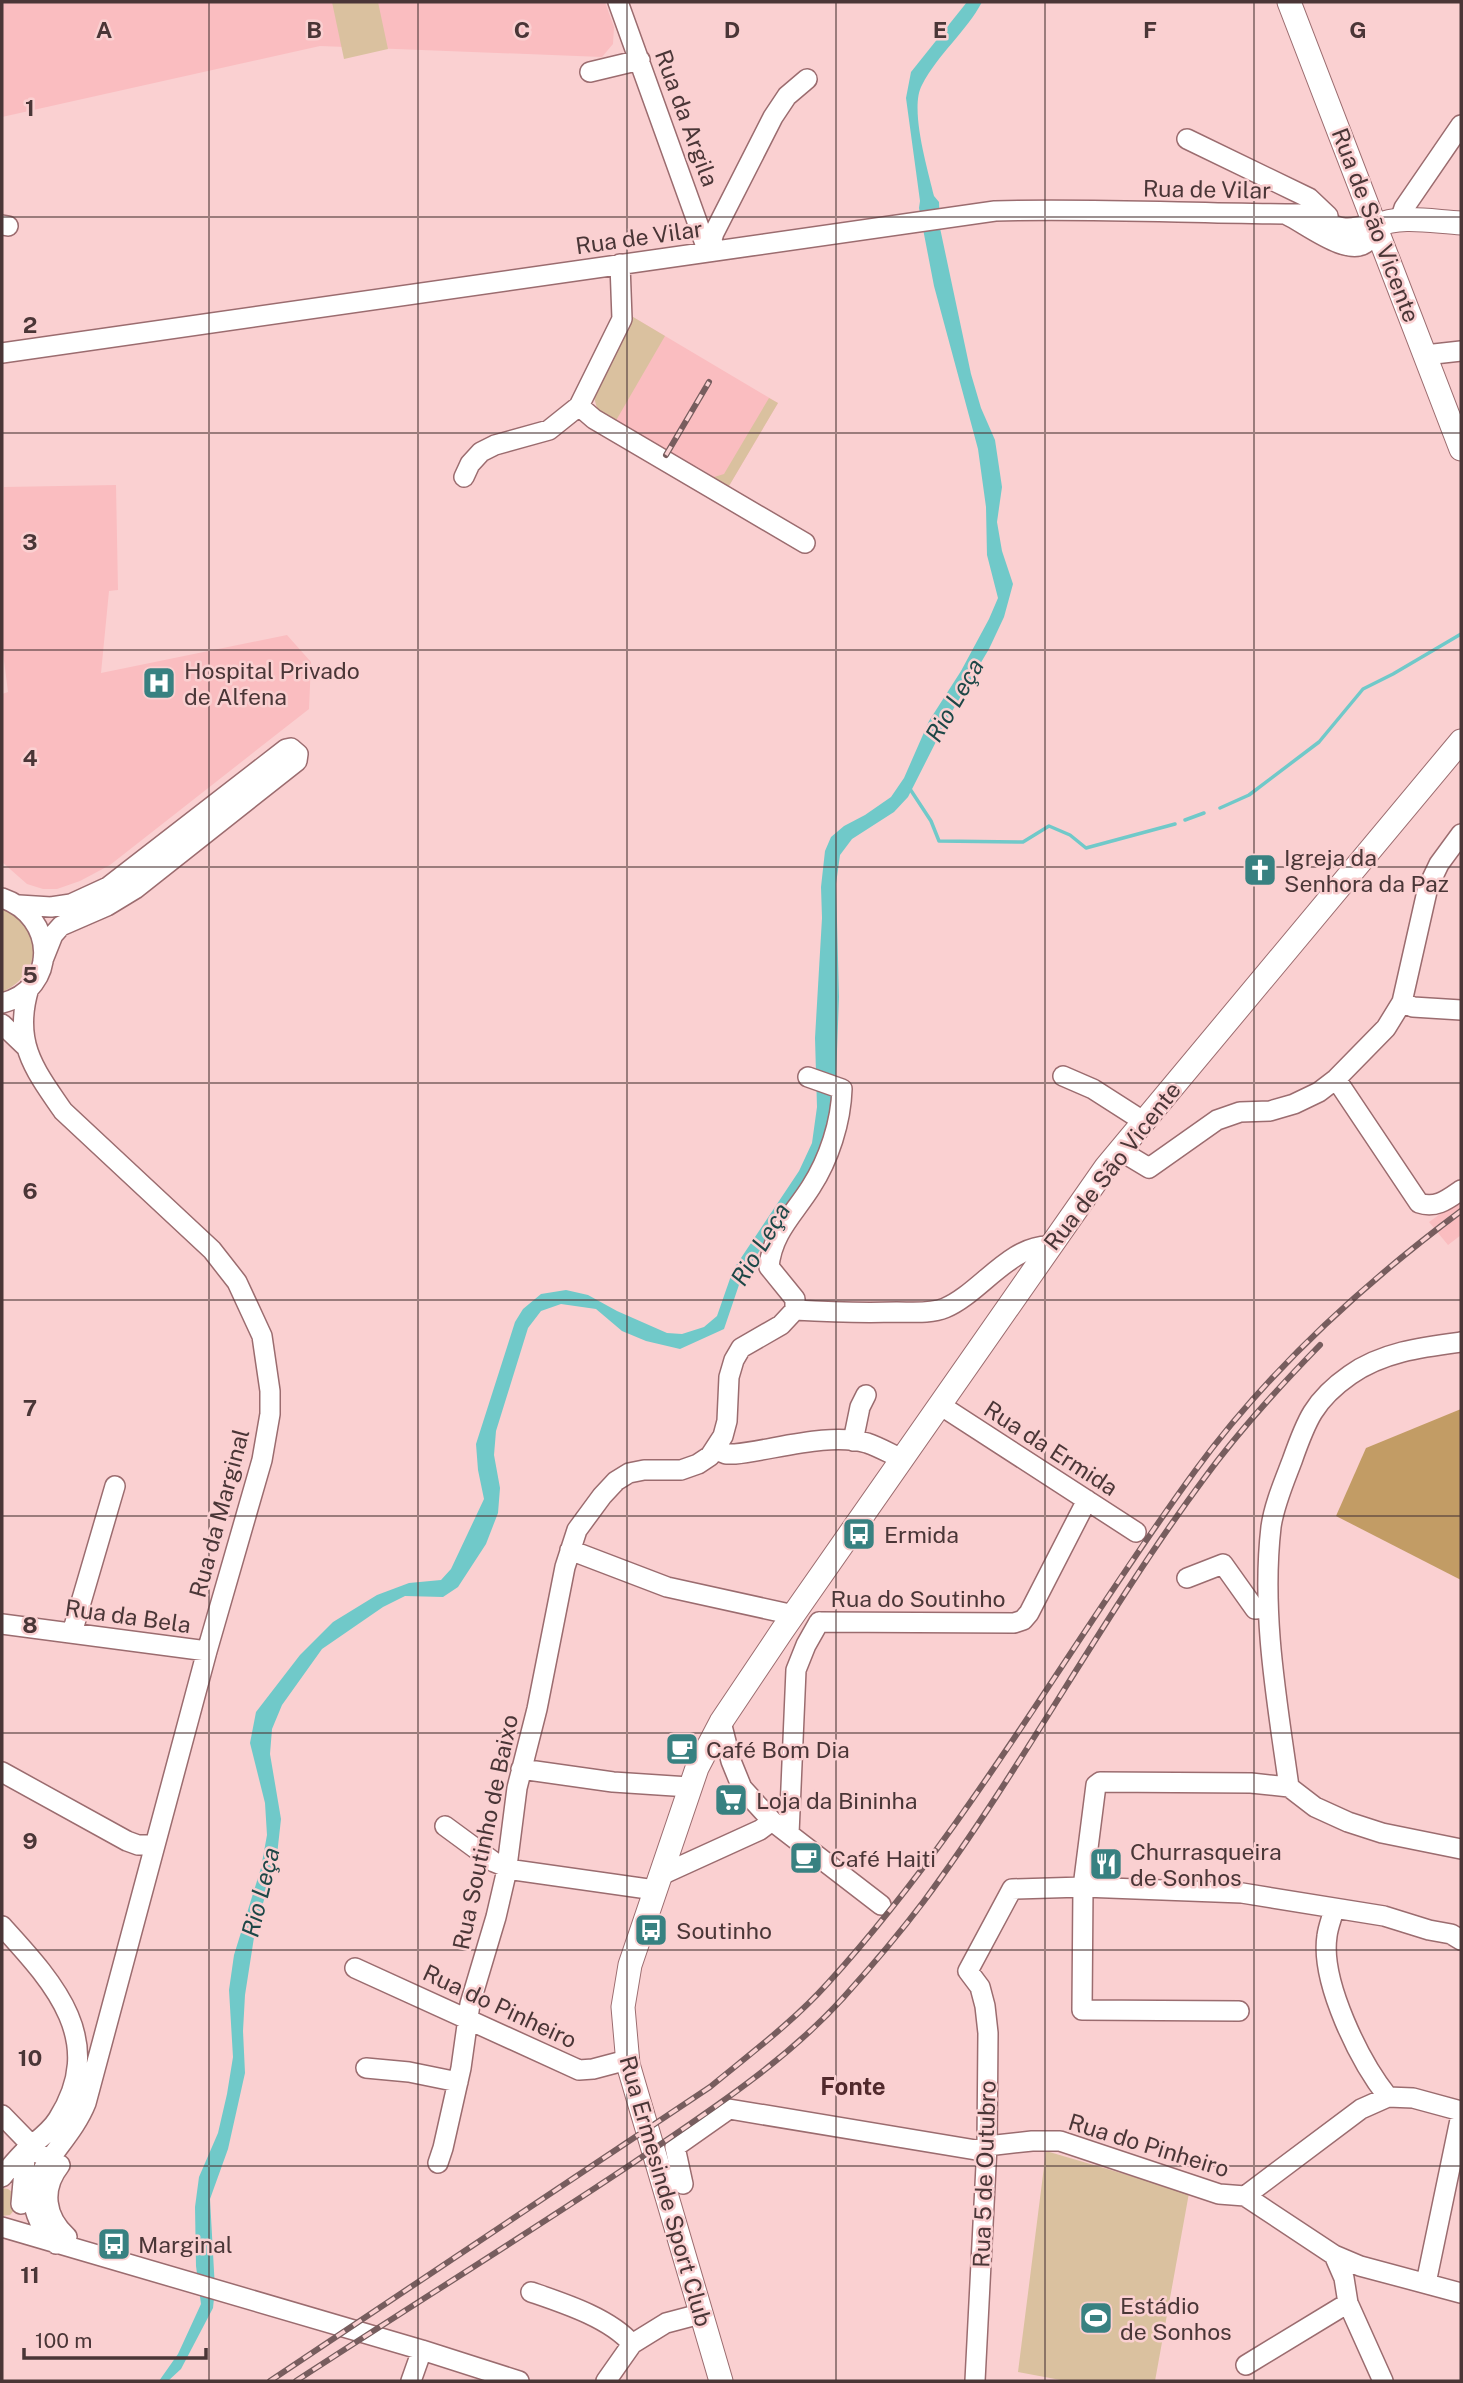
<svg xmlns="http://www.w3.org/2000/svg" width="1463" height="2383" font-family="'Public Sans',sans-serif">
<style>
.built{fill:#fabdc0}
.green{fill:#dac19f}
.forest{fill:#c29c65}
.water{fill:#70c9c9}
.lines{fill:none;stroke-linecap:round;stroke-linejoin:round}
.stream{stroke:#70c9c9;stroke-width:3.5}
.minor-casing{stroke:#9b6c6f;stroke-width:22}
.major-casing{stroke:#9b6c6f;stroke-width:25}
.minor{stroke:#fff;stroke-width:19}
.major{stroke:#fff;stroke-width:23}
.rail-casing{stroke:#775d5e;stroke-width:6}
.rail{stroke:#fad0d1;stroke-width:3.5;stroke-dasharray:10;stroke-linecap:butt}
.grid{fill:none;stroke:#4a3637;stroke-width:2;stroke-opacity:0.55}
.labels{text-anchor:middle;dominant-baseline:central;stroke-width:5;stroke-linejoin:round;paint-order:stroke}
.street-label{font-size:23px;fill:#4a3637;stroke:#fad0d1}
.poi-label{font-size:23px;fill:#4a3637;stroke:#fad0d1;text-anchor:start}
.water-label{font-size:24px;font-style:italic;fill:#1d4747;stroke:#fad0d1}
.neighbourhood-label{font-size:24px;font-weight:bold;fill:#51292c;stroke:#fad0d1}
.grid-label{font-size:23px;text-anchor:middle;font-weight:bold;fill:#4a3637;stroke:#fad0d1;stroke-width:5;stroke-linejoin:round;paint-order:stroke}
</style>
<rect width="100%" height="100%" fill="#fad0d1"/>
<!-- built -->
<path class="built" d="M2,2H605L614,27L613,44L602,57L320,46L2,117Z
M628,314L778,403L726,491L713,484L714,477L696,466L690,470L599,415Z
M116,485L118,590L109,591L101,673L287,635L311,662L309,709L110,865L80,881L57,889H43L27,884L2,862V694L8,692L2,645L4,487Z
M1461,1199V1235L1448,1245L1429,1222Z"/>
<!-- green -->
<path class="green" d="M332,2H378L388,49L344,59Z
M628,314L665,336L614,424L599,415L593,394Z
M769,398L778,403L726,491L713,484L714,477L724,474Z
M2,907C45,926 44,973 2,992Z
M1046,2151L1189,2193L1155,2381H1066L1018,2372Z
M2,2188L8,2189L15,2194L16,2208L10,2215L2,2216Z"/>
<!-- forest -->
<path class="forest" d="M1461,1409V1580L1336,1516L1366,1448Z"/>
<!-- water -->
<path class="water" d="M967,2H982C966,32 938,54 922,85C909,108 928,170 934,196L939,202L940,228L971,374L981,408L995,440L1002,487L997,522L1002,551L1013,584L1004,617L989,649L948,718L908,797L894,812L852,839L840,855L836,884L839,997L835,1105L817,1169L742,1276L724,1329L680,1349L646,1341L622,1331L596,1309L561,1304L541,1311L528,1328L496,1431L494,1455L500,1488L498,1513L486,1544L458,1587L443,1597L405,1596L383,1607L322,1649L282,1705L272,1729L270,1754L281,1819L277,1855L255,1931L245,1995L243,2031L245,2073L228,2149L210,2199L215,2289L213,2308L181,2369L168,2381H159L178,2354L201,2304L196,2266L195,2207L199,2177L218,2133L227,2094L233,2057L229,1990L234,1955L261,1868L267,1835L265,1803L250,1743L256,1712L300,1655L333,1622L377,1595L409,1583L441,1580L451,1569L484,1499L478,1470L476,1444L515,1322L523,1309L541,1294L566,1290L588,1295L617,1311L667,1333L682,1334L704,1327L717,1316L733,1270L799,1171L812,1143L817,1107L815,1038L822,918L821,887L825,851L831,837L844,826L865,815L891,797L904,778L929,721L961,671L989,619L998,598L987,555L986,507L978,449L934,286L919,208L920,201L906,98L911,72Z"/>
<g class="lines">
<!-- stream -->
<path class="stream" d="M910,789L931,821L939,841L1023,842L1049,826L1070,835L1086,848L1175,824
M1220,808L1249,795L1319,742L1363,689L1393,674L1461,634
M1185,820L1204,813"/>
<defs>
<path id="minor" d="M618,2L708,252
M590,72L640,60
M1187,139L1309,198L1328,216L1329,224
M1400,220L1404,208L1461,125
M2,225L8,226
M708,252L714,233L773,117L787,96L807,79
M2,353L995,211C1097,208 1198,214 1299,214C1315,214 1329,227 1345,228C1356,229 1362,224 1376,226C1374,231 1371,238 1368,241C1350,260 1305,223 1287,215
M1425,355L1461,351
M579,406L594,419L805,543
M464,477L470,464L481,452L495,445L549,430L579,406L622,319L620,264
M2,898C56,916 59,989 2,1003
M19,905L51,907L71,904L108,887L286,749L291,748L298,754L297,761L135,889L107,906L61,926L53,935L43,960
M29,988C13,1041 33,1068 63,1111L212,1250L237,1282L262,1336L270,1391V1414L262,1460L207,1651L86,2103C65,2156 0,2185 56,2244
M1402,1002L1413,1007L1461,1010
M2,1024L25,1046
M1063,1076L1093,1089L1143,1121
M1336,1079L1419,1203C1436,1209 1448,1199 1461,1190
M1119,1150L1149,1168L1217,1120L1240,1112L1270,1111L1294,1104L1319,1092L1336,1079L1386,1028L1402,1002L1428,887L1439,864L1461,834
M795,1310V1299L769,1267C772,1233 794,1214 811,1187C829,1159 841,1122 842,1089L808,1077
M795,1310C829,1312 863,1313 897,1312C912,1312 931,1314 945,1308C979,1294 1010,1245 1049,1246
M940,1405L1136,1532
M853,1441L860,1407L866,1395
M716,1450L726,1454H735C774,1450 829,1432 867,1443C879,1447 891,1454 902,1459
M570,1550L667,1587L794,1615
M1187,1578L1223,1564L1255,1609L1267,1608
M819,1622L1014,1623L1023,1620L1029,1613L1087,1500
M2,1624L207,1651
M72,1633L115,1486
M721,1722L731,1761L742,1788L772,1821L881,1905
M521,1769L613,1782L689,1787
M2,1772L127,1841L138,1845H155
M1289,1787C1277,1701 1261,1614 1271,1527C1274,1505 1284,1482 1292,1461C1306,1421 1314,1400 1350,1375C1382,1352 1423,1347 1461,1342
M445,1826L494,1862L514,1870L655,1890
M789,1834L796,1670L806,1645L819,1622
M659,1876L760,1830L772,1821
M1334,1909C1332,1918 1328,1927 1327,1936C1320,1982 1360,2062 1388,2097
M2,1926C53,1982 108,2040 58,2119C50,2132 38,2140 27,2149C18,2157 10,2167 2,2177
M355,1968L579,2070L593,2069L627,2060
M1239,2011L1082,2010L1083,1887L1096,1785L1100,1782L1251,1783L1289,1787L1315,1807L1348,1822L1382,1833L1461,1849
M366,2068L409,2072L458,2082
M2,2115L40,2154
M438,2163L443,2148L461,2068L470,2004L496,1917L506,1874L517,1788L537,1709L565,1567L577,1530L602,1496L616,1481L629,1473L644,1470H681L698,1464L710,1456L723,1436L727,1421L729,1377L734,1360L741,1348L781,1325L795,1310
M60,2165C41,2189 45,2217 67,2237
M683,2184L675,2147L729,2109L976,2150L987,2146L1032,2141H1060L1219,2194L1245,2196L1361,2109L1388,2097L1413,2098L1461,2111
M1245,2196L1334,2255L1360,2266L1461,2293
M21,2204L26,2148
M2,2227L422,2350L519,2381
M1334,2255L1344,2278L1348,2303L1383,2381
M1426,2283L1461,2115
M531,2292C563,2303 610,2318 632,2344
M1246,2365L1348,2303
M411,2381L422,2350
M606,2381L632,2344L666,2323L700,2314
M975,2381L987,2146L988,2033L985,2006L980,1987L968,1971L1012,1889L1083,1887L1242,1893L1384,1916L1429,1930L1451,1934L1461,1940"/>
<path id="major" d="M1289,2L1461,449
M1376,226C1400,214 1435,222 1461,223
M721,2381L628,2064L623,2007L630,1965L697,1768L721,1722L782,1631L1106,1167L1461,741"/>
</defs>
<!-- minor casing -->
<use href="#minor" class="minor-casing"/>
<!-- major casing -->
<use href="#major" class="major-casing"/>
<!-- minor -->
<use href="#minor" class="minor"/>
<!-- major -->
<use href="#major" class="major"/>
<defs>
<path id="rail" d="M666,455L709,382
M270,2381L710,2087C750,2054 793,2022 828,1983C970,1827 1071,1641 1195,1471C1268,1371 1362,1285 1461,1211
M296,2381C408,2308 522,2237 633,2163C706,2113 783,2064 843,1998C871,1967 899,1934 924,1901C1024,1766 1103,1615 1203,1480C1238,1432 1278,1388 1320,1345"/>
</defs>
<!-- rail casing -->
<use href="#rail" class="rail-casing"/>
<!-- rail -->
<use href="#rail" class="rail"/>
</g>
<!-- grid -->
<path class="grid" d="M209,2V2381M418,2V2381M627,2V2381M836,2V2381M1045,2V2381M1254,2V2381M2,217H1461M2,433H1461M2,650H1461M2,867H1461M2,1083H1461M2,1300H1461M2,1516H1461M2,1733H1461M2,1950H1461M2,2166H1461"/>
<!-- icons -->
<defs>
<symbol id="hospital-square" viewBox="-11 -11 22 22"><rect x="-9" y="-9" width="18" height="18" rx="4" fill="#388181" stroke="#fad0d1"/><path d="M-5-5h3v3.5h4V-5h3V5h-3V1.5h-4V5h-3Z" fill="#fff"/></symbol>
<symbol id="church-square" viewBox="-11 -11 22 22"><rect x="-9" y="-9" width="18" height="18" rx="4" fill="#388181" stroke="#fad0d1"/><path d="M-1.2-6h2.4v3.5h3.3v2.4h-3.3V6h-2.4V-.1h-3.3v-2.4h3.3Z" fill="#fff"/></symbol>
<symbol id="bus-square" viewBox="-11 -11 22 22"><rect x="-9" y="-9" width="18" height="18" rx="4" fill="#388181" stroke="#fad0d1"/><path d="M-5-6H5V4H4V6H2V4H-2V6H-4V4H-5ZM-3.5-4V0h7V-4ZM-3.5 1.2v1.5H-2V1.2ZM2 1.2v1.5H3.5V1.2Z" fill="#fff"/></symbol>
<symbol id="cafe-square" viewBox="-11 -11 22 22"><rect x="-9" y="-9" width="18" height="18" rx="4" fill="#388181" stroke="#fad0d1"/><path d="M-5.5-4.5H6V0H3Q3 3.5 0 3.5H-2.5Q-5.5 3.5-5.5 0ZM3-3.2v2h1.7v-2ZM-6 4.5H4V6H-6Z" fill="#fff"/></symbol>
<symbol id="supermarket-square" viewBox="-11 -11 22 22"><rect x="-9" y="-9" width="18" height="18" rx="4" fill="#388181" stroke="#fad0d1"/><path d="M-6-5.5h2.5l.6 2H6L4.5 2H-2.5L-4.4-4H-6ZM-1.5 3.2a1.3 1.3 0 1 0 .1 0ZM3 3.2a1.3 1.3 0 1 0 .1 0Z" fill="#fff"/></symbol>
<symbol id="restaurant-square" viewBox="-11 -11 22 22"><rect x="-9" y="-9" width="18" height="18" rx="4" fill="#388181" stroke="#fad0d1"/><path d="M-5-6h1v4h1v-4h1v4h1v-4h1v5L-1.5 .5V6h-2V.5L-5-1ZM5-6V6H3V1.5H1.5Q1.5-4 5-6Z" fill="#fff"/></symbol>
<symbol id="stadium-square" viewBox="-11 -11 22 22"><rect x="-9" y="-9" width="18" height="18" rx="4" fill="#388181" stroke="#fad0d1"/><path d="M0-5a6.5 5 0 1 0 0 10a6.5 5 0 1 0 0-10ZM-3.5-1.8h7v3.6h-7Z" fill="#fff"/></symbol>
</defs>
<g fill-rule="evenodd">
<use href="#hospital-square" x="140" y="664" width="38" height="38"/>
<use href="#church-square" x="1241" y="851" width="38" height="38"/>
<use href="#bus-square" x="840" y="1515" width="38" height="38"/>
<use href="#cafe-square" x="663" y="1730" width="38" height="38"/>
<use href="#supermarket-square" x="712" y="1781" width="38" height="38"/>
<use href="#cafe-square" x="787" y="1839" width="38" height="38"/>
<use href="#restaurant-square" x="1087" y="1845" width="38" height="38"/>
<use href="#bus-square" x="632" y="1911" width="38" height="38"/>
<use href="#bus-square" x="95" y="2225" width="38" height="38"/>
<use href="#stadium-square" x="1077" y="2299" width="38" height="38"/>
</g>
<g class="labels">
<!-- street labels -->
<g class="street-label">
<text transform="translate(687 118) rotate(70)">Rua da Argila</text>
<text transform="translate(1207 189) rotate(1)">Rua de Vilar</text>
<text transform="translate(1376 225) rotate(69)">Rua de São Vicente</text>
<text transform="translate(639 237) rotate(-8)">Rua de Vilar</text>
<text transform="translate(1112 1166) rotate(-52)">Rua de São Vicente</text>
<text transform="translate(1051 1448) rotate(33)">Rua da Ermida</text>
<text transform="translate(219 1513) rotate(-75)">Rua da Marginal</text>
<text x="918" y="1598">Rua do Soutinho</text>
<text transform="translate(128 1616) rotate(8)">Rua da Bela</text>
<text transform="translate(485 1832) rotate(-78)">Rua Soutinho de Baixo</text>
<text transform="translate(500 2006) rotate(25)">Rua do Pinheiro</text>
<text transform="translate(1149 2145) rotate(17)">Rua do Pinheiro</text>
<text transform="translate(984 2174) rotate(-88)">Rua 5 de Outubro</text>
<text transform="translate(666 2191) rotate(74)">Rua Ermesinde Sport Club</text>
</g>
<!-- poi labels -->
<g class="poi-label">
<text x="184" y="670">Hospital Privado<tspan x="184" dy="26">de Alfena</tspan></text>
<text x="1284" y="857">Igreja da<tspan x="1284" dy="26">Senhora da Paz</tspan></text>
<text x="884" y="1534">Ermida</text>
<text x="706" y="1749">Café Bom Dia</text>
<text x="756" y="1800">Loja da Bininha</text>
<text x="1130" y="1851">Churrasqueira<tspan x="1130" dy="26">de Sonhos</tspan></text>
<text x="830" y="1858">Café Haiti</text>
<text x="676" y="1930">Soutinho</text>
<text x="138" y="2244">Marginal</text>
<text x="1120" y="2305">Estádio<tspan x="1120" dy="26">de Sonhos</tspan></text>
</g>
<!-- water labels -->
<g class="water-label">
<text transform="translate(954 700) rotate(-60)">Rio Leça</text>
<text transform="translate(760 1244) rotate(-59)">Rio Leça</text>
<text transform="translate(260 1892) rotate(-76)">Rio Leça</text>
</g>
<!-- neighbourhood labels -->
<g class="neighbourhood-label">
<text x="853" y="2086">Fonte</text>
</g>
</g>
<g class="grid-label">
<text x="104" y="38">A</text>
<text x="314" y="38">B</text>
<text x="522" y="38">C</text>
<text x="732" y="38">D</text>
<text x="940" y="38">E</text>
<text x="1150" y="38">F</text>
<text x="1358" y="38">G</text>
<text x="30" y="116">1</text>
<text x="30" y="333">2</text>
<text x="30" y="550">3</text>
<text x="30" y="766">4</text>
<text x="30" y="983">5</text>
<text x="30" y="1199">6</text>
<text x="30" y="1416">7</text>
<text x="30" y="1633">8</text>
<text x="30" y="1849">9</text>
<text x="30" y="2066">10</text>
<text x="30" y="2283">11</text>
</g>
<!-- border -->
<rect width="1463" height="2383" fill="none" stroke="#4a3637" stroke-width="7"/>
<!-- scale -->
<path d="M24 2348v10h182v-10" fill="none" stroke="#4a3637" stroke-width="3.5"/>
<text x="35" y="2348" font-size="21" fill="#4a3637" stroke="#fad0d1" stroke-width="5" paint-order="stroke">100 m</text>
</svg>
